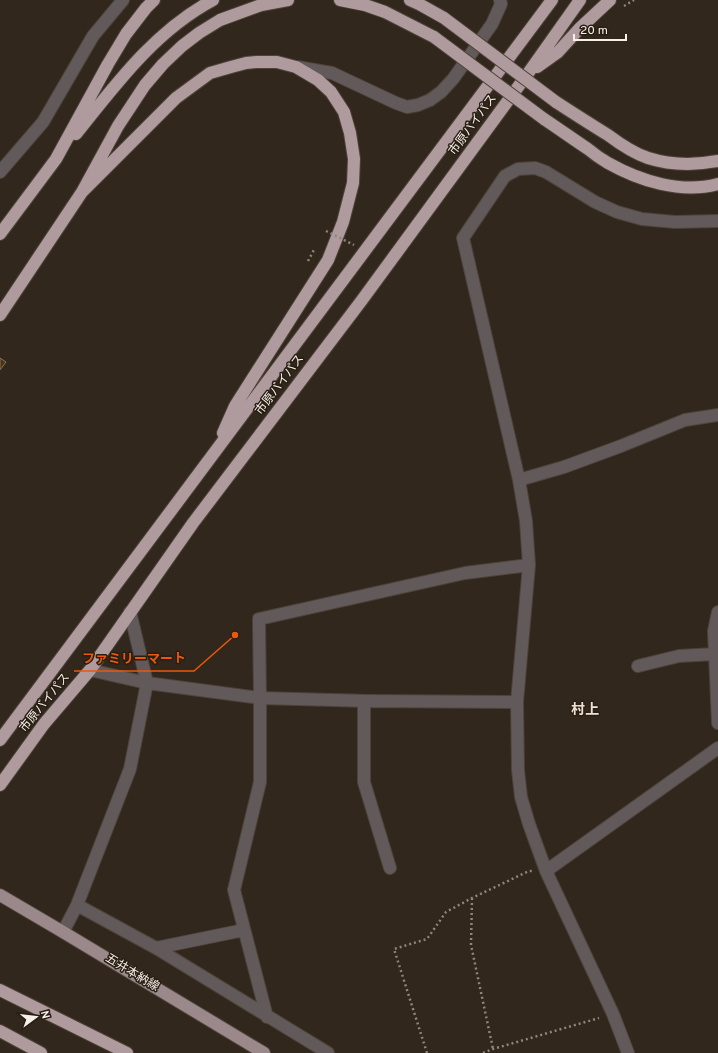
<svg xmlns="http://www.w3.org/2000/svg" width="718" height="1053" font-family="Overpass,'Noto Sans JP',sans-serif">
<style>
.building{fill:#4f320f;stroke:#807365}
.lines{fill:none;stroke-linecap:round;stroke-linejoin:round}
.minor-casing{stroke:#4e4339;stroke-width:14}
.major-casing{stroke:#4e4339;stroke-width:14}
.highway-casing{stroke:#4e4339;stroke-width:14}
.path{stroke:#8e857c;stroke-width:2.5;stroke-dasharray:2 3;stroke-linecap:butt}
.minor{stroke:#62595b;stroke-width:12}
.major{stroke:#9a888b;stroke-width:12}
.highway{stroke:#af9a9e;stroke-width:12}
.highway-bridge-casing{stroke:#4e4339;stroke-width:14;stroke-linecap:butt}
.path-bridge{stroke:#8e857c;stroke-width:2.5;stroke-dasharray:2 3;stroke-linecap:butt}
.highway-bridge{stroke:#af9a9e;stroke-width:12}
.labels{text-anchor:middle;dominant-baseline:central;stroke-width:3;stroke-linejoin:round;paint-order:stroke}
.street-label{font-size:12px;fill:#f7efe8;stroke:#281e13}
.quarter-label{font-size:14px;font-weight:bold;fill:#eee0d1;stroke:#281e13}
.leader{fill:none;stroke:#e8590c;stroke-width:1.5}
.callout-dot{fill:#e8590c;stroke:#281e13;stroke-width:1.5}
.callout-label{font-size:13px;text-anchor:middle;font-weight:bold;fill:#e8590c;stroke:#281e13;stroke-width:3;stroke-linejoin:round;paint-order:stroke}
</style>
<rect width="100%" height="100%" fill="#32271c"/>
<!-- building -->
<path class="building" d="M0,358L6,362L0,370Z"/>
<g class="lines">
<defs>
<path id="minor" d="M297,67L332,73L396,103L407,107L418,105L430,100L441,92L453,79L492,24L501,4L500,0
M0,172L43,122L93,36L123,0
M519,480L564,467L621,446L685,420L718,415
M718,612L714,631L718,723
M638,666L679,656L714,654
M90,670L147,683L260,698L369,701L517,702
M364,701V782L390,868
M546,871L718,748
M77,905L156,948L328,1053
M63,932L77,905L130,769L147,683L130,612
M156,948L244,930
M267,1017L234,890L260,782V698L259,619L465,573L529,565
M628,1053L613,1014L546,871L529,824L521,797L518,770L517,702L529,565L526,521L519,480L463,238L505,176L518,169L535,168L546,172L595,202L617,212L642,219L675,222L718,221"/>
<path id="major" d="M0,895L63,932L264,1053"/>
<path id="highway" d="M340,0L365,5L385,12L434,37
M410,0L419,4L444,18
M537,67L558,52L579,29L610,0
M556,102C573,113 590,124 608,135C620,144 633,153 648,158C670,165 696,165 718,161
M544,119C559,129 573,139 588,149C594,154 601,159 608,163C640,181 681,194 718,184
M76,134C116,84 155,31 213,0
M82,192L176,98L210,73L231,67L246,63L257,62H277L296,67L318,80L331,92L344,112L350,133L354,159L353,183L343,222L328,260L235,406L223,433
M0,234L56,159L108,64L126,34L146,8L154,0
M0,315L82,192L118,126L145,85L163,64L182,46L199,33L220,20L261,5L288,0
M0,740C184,493 369,247 552,0
M0,785L44,724L90,670L193,523L362,300L529,72L580,0
M0,990L127,1053
M0,1031L41,1053"/>
</defs>
<!-- minor casing -->
<use href="#minor" class="minor-casing"/>
<!-- major casing -->
<use href="#major" class="major-casing"/>
<!-- highway casing -->
<use href="#highway" class="highway-casing"/>
<!-- path -->
<path class="path" d="M624,6L634,0
M308,261L315,248
M472,898L471,945L493,1049
M427,1053L394,949L427,939L446,912L472,898L529,871H532
M483,1053L493,1049L599,1018"/>
<!-- minor -->
<use href="#minor" class="minor"/>
<!-- major -->
<use href="#major" class="major"/>
<!-- highway -->
<use href="#highway" class="highway"/>
<defs>
<path id="highway-bridge" d="M444,18L556,102
M434,37L544,119"/>
</defs>
<!-- highway-bridge casing -->
<use href="#highway-bridge" class="highway-bridge-casing"/>
<!-- path-bridge -->
<path class="path-bridge" d="M326,231L354,245"/>
<!-- highway-bridge -->
<use href="#highway-bridge" class="highway-bridge"/>
</g>
<g class="labels">
<!-- street labels -->
<g class="street-label">
<text transform="translate(473 125) rotate(-54)">市原バイパス</text>
<text transform="translate(280 385) rotate(-53)">市原バイパス</text>
<text transform="translate(45 703) rotate(-51)">市原バイパス</text>
<text transform="translate(132 973) rotate(31)">五井本納線</text>
</g>
<!-- quarter labels -->
<g class="quarter-label">
<text x="585" y="710">村上</text>
</g>
</g>
<!-- callouts -->
<path class="leader" d="M235 635L194 671H74"/>
<circle class="callout-dot" cx="235" cy="635" r="4"/>
<g class="callout-label">
<text x="134" y="663">ファミリーマート</text>
</g>
<!-- north arrow -->
<g transform="translate(36 1017) rotate(75)" stroke="#281e13" stroke-width="3" paint-order="stroke">
<path d="M0-3L7 15L0 10L-7 15Z" fill="#f7efe8"/>
<text y="-6" font-size="11" font-weight="bold" text-anchor="middle" fill="#f7efe8">N</text>
</g>
<!-- scale -->
<path d="M574 34v6h52v-6" fill="none" stroke="#f7efe8" stroke-width="2"/>
<text x="580" y="34" font-size="12" fill="#f7efe8" stroke="#281e13" stroke-width="3" paint-order="stroke">20 m</text>
</svg>
